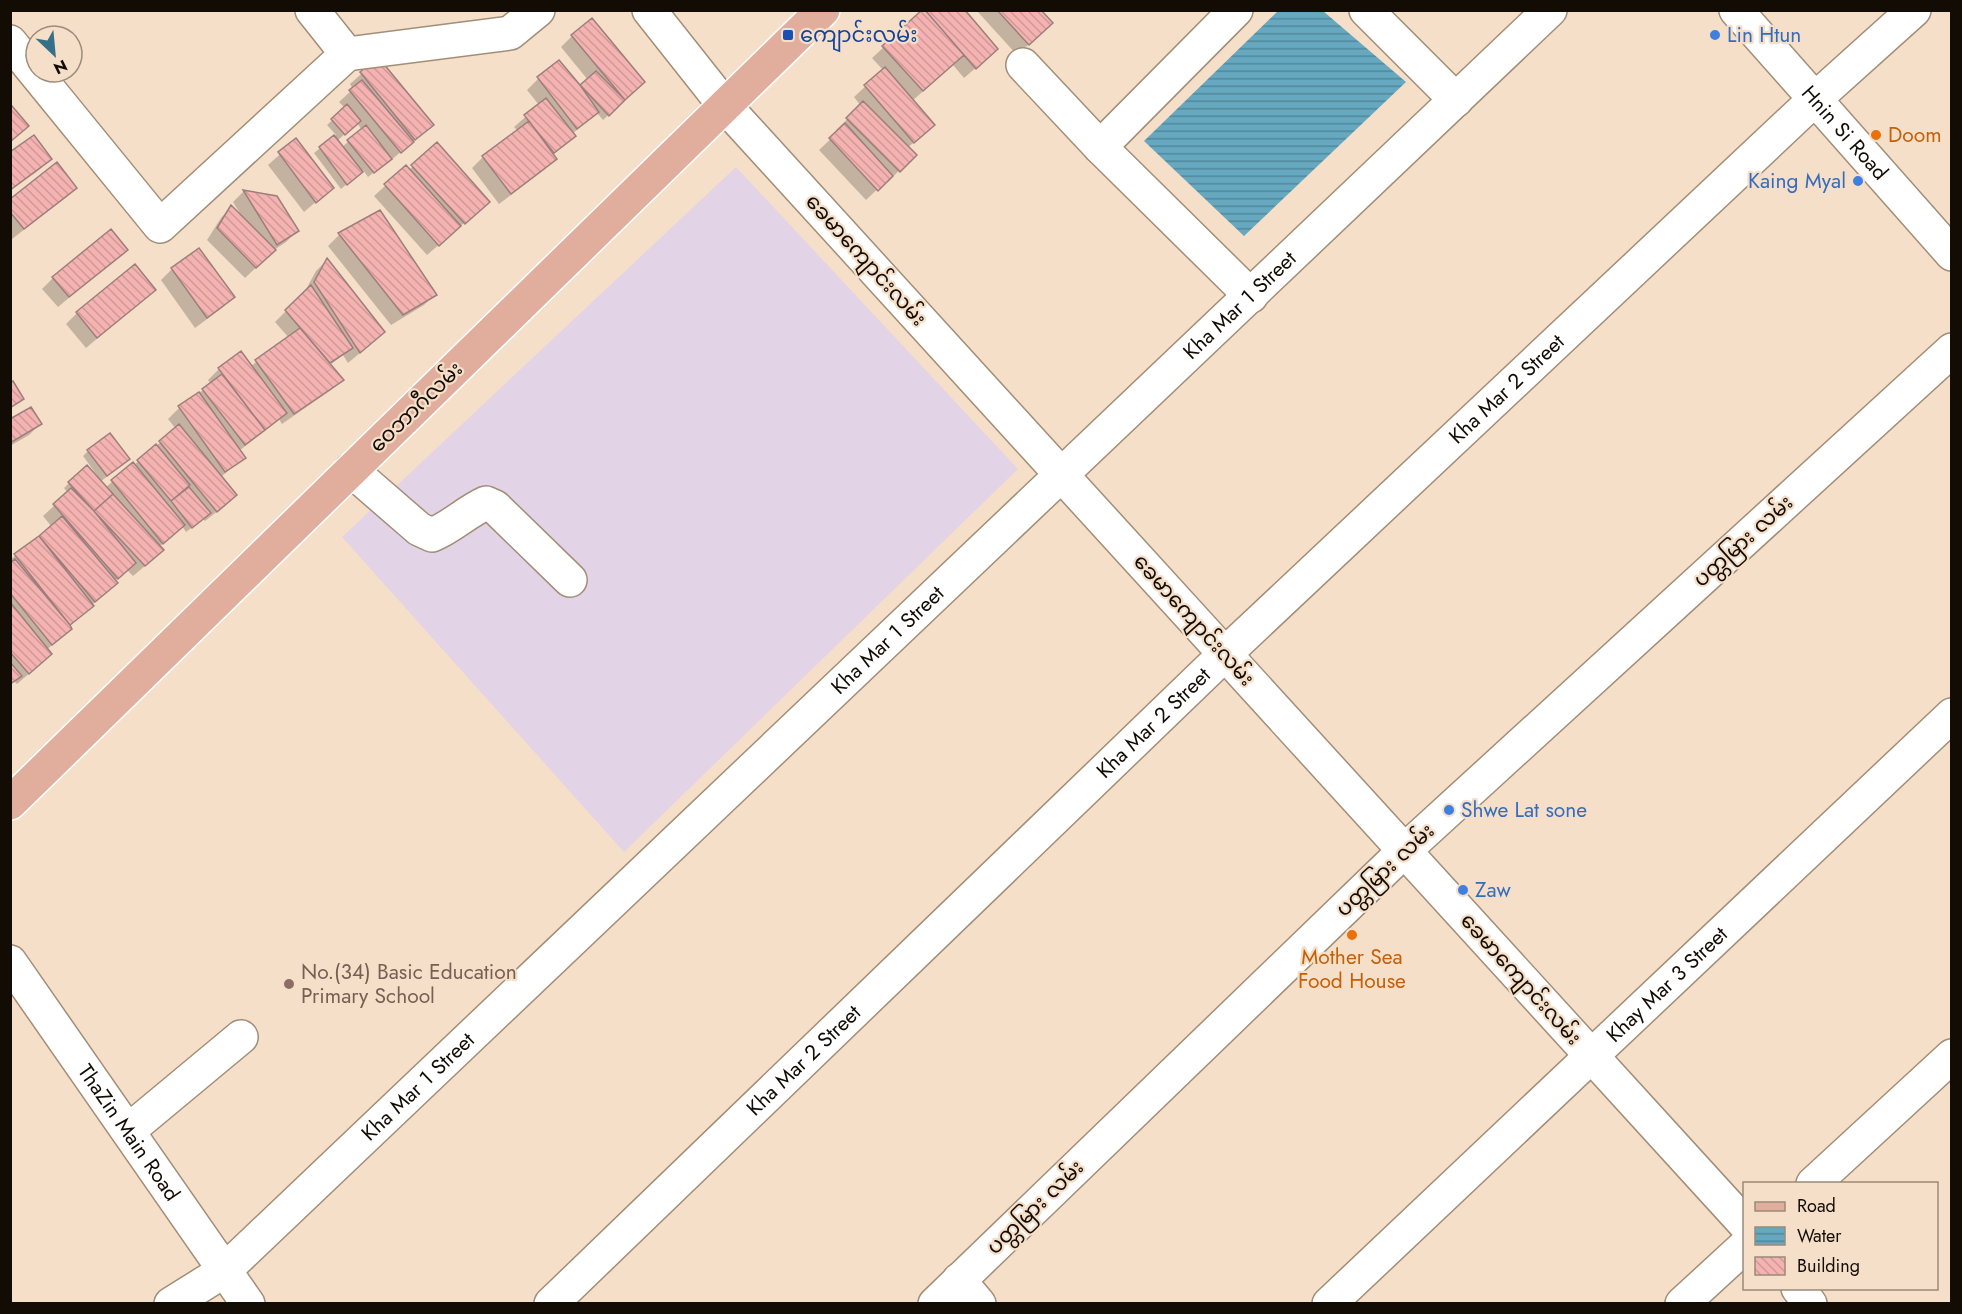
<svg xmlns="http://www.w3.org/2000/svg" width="1962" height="1314" font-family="Jost,'Noto Sans Myanmar',sans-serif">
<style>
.commercial{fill:#e3d3e6}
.water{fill:url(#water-rules)}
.shadow{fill:#0003;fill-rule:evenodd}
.building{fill:url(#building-back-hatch);stroke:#9d7e7d;stroke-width:1.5}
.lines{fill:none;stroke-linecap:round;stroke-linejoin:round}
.minor-casing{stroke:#a28e78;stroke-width:36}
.major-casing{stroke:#fff;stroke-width:36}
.minor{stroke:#fff;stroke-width:33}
.major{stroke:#e1ad9d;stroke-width:33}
.transit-dot{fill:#1a4fb4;stroke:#f5dfc8;stroke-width:2}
.shop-dot{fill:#3f7fe0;stroke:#f5dfc8;stroke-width:2}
.food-dot{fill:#e8710a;stroke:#f5dfc8;stroke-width:2}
.education-dot{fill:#8d6e63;stroke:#f5dfc8;stroke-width:2}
.labels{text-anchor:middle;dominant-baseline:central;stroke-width:4.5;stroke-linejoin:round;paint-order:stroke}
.transit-label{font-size:21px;fill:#164399;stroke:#f5dfc8;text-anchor:start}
.shop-label{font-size:21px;fill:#366cbe;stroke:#f5dfc8;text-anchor:start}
.street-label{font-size:21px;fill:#130c05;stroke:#f5dfc8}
.food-label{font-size:21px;fill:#c56008;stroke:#f5dfc8;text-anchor:start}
.education-label{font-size:21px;fill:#785e54;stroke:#f5dfc8;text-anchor:start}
</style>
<defs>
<pattern id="water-rules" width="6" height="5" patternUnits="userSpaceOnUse" patternTransform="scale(1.5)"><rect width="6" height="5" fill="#65a8c0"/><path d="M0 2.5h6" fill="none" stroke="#52879a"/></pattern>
<pattern id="building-back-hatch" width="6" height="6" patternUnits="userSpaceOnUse" patternTransform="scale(1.5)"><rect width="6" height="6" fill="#f4b3b1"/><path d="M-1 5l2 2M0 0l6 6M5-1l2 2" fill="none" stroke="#d09997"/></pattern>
</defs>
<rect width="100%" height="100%" fill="#f5dfc8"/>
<!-- commercial -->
<path class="commercial" d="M736,167L1018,469L624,852L342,537Z"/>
<!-- water -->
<path class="water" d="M1279,10L1323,11L1406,82L1244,236L1144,141Z"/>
<!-- shadow -->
<path class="shadow" d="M924,10L985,60L964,78L953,65L912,101L922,136L907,148L914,155L888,182L886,181L866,200L819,150L838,132L836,130L861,106L854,97L883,70L872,58Z
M1039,10L1040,34L1017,55L977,11Z
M572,36L632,93L603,120L597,113L572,134L574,136L553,155L555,158L544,170L499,204L472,168L483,157L518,131L514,127L539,105L527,90L538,79L559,62L579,88L588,80L561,47Z
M378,59L432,125L389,162L388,161L368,177L363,170L341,189L314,153L336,135L327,125L345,108L339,102L353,89L350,84ZM357,123L362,130L342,147L337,141Z
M296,140L332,188L304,212L268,165Z
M437,144L477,212L427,255L374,196L406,167L409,170Z
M10,154L50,159L39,170L10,191Z
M75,188L64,199L12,239L10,237V201Z
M244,191L276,198L297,231L286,242L274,250L245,278L207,240L221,218L231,207L241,215L233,202Z
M379,212L435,294L424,305L391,325L328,246L339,235Z
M126,250L58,307L42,289L53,278Z
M327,260L372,343L348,363L343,355L330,365L342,380L331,390L282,424L279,419L239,451L244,457L221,477L224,506L205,521L203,519L186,532L182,526L159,547L151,561L133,576L127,570L115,581L105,593L69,626L70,629L59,640L46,650L50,654L39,665L17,684L14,681L10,685V560L51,526L43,516L68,493L64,488L69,483L87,467L97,479L99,478L83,456L88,451L123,464L100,482L105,488L133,464L134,465L176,429L168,419L179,408L211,384L208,380L219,369L251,366L289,338L275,322L304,293L316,271Z
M172,269L233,297L222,308L195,328L161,280Z
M154,290L86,348L66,324L77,313Z
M10,420L40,424L29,435L10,446Z"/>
<!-- building -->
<path class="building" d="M922,10H925L964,55L923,91L882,46Z
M925,10H965L998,49L976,69Z
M997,10H1041L1053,23L1029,45Z
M592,18L645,82L625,100L571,35Z
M378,57L434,125L415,140L360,72Z
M559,60L580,85L599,112L577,129L537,77Z
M885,67L935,125L914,143L864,85Z
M596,71L625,100L609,116L580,85Z
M362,80L414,142L401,153L349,90Z
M546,98L576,136L554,153L524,115Z
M863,101L917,155L900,172L846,118Z
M347,104L361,121L345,135L331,119Z
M12,106L29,126L10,142V107Z
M529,121L557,159L511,194L482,156Z
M845,123L893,176L878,191L829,138Z
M366,125L392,159L374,173L347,140Z
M34,135L52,159L10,190V152Z
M334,135L363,172L347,185L319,147Z
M296,138L334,188L316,203L278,152Z
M437,142L490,202L465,224L411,165Z
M57,162L77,188L24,229L10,212V199Z
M406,165L461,226L439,246L384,184Z
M243,190L277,196L299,231L277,245Z
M231,205L276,250L256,268L217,228Z
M380,210L437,295L403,315L338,233Z
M111,229L128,250L69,297L52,277Z
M199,248L235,297L207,318L171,268Z
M327,258L385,332L360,353L314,282Z
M135,264L156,290L97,338L76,312Z
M311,285L353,348L330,363L285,310Z
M300,328L344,380L294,414L255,360Z
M241,351L287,413L265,430L218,368Z
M222,374L265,430L245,445L202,389Z
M13,381L24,399L10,408V382Z
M199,392L246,458L225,472L178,406Z
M31,407L42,424L10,443V419Z
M179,424L237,495L217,512L159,441Z
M110,433L130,459L107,476L87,450Z
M156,444L190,485L171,501L137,460Z
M133,462L185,525L163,544L111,480Z
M87,465L113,494L94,511L68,482Z
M189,487L211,513L192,528L171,501Z
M71,488L94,511L136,563L118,579L53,504Z
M113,494L164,550L145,566L94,511Z
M62,516L118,583L95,602L39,536Z
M39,536L94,606L70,625L14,554Z
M15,559L70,625L72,629L52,645L10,593V563Z
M10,602L52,654L29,674L10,652Z
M10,662L22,676L10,684Z"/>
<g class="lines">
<defs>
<g id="minor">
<path d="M649,10L725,106L1744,1223"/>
<path d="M1366,10L1456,100"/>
<path id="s1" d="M1736,10L1952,254"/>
<path d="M10,42L160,226L347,54L312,10"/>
<path d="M347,54L510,33L538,10"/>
<path d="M1023,65L1100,147L1251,296"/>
<path d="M1100,147L1236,10"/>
<path d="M351,470L419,529L432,535C452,527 466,512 486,503L495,507L570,580"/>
<path id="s2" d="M10,962L248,1304"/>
<path d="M128,1131L241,1037"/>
<path d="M1813,1184L1952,1056"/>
<path d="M959,1280L979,1304"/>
<path d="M1798,1288L1810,1304"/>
<path id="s3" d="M171,1304L224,1271L1550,10"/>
<path id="s4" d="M551,1304L1225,654L1814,100L1914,10"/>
<path d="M935,1304L1404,851L1952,350"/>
<path id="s5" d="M1329,1304L1952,715"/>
<path d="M1682,1304L1744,1247"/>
</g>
<path id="major" d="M10,803L823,10"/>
</defs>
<!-- minor casing -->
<use href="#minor" class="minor-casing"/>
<!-- major casing -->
<use href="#major" class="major-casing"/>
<!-- minor -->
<use href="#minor" class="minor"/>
<!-- major -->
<use href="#major" class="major"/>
</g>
<!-- markers -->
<rect class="transit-dot" x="782" y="29" width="12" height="12" rx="3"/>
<g class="shop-dot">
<circle cx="1715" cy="35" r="6"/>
<circle cx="1858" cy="181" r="6"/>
<circle cx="1449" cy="810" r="6"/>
<circle cx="1463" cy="890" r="6"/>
</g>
<g class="food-dot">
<circle cx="1876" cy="135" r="6"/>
<circle cx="1352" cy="935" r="6"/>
</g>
<circle class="education-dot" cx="289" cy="984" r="6"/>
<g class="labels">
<!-- transit labels -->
<g class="transit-label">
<text x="800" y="35">ကျောင်းလမ်း</text>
</g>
<!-- shop labels -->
<g class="shop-label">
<text x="1727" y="35">Lin Htun</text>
<text x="1846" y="181" text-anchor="end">Kaing Myal</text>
<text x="1461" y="810">Shwe Lat sone</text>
<text x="1475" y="890">Zaw</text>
</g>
<!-- street labels -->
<g class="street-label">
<text stroke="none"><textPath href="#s1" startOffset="164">Hnin Si Road</textPath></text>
<text transform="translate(866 260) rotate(48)">ခေမာကျောင်းလမ်း</text>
<text stroke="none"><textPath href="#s3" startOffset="1464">Kha Mar 1 Street</textPath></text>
<text stroke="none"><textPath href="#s4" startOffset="1323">Kha Mar 2 Street</textPath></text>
<text transform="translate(416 407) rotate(-44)">ဝေဘာဂီလမ်း</text>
<text transform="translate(1743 541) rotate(-42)">ပတ္တမြား လမ်း</text>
<text transform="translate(1194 620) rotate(48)">ခေမာကျောင်းလမ်း</text>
<text stroke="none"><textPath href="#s3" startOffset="978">Kha Mar 1 Street</textPath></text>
<text stroke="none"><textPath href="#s4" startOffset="837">Kha Mar 2 Street</textPath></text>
<text transform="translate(1385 870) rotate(-43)">ပတ္တမြား လမ်း</text>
<text transform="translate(1521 979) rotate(48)">ခေမာကျောင်းလမ်း</text>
<text stroke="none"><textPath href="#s5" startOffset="465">Khay Mar 3 Street</textPath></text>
<text stroke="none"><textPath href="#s4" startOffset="351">Kha Mar 2 Street</textPath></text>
<text stroke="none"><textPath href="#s3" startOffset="330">Kha Mar 1 Street</textPath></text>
<text stroke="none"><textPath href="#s2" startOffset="208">ThaZin Main Road</textPath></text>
<text transform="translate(1035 1207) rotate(-44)">ပတ္တမြား လမ်း</text>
</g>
<!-- food labels -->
<g class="food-label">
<text x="1888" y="135">Doom</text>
<text x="1352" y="957" text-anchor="middle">Mother Sea<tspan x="1352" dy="24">Food House</tspan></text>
</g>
<!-- education labels -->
<g class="education-label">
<text x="301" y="972">No.(34) Basic Education<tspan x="301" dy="24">Primary School</tspan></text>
</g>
</g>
<!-- border -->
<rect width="1962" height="1314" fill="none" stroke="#130c05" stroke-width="24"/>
<!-- legend -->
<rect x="1743" y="1182" width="195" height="108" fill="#f5dfc8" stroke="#9b8b7a" stroke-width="1.5"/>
<rect x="1755" y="1202" width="30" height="9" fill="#e1ad9d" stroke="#9b8b7a" stroke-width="1.5"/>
<text x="1797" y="1212" font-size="18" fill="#130c05">Road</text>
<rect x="1755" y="1227" width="30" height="18" fill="url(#water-rules)" stroke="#9b8b7a" stroke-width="1.5"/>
<text x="1797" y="1242" font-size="18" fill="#130c05">Water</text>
<rect x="1755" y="1257" width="30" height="18" fill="url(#building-back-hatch)" stroke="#9b8b7a" stroke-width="1.5"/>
<text x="1797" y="1272" font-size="18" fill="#130c05">Building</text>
<!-- north arrow -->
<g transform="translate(54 54) rotate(154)"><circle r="28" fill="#f5dfc8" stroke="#9b8b7a" stroke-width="1.5"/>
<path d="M0-4.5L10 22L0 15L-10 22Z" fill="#357088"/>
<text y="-9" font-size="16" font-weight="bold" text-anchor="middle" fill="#130c05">N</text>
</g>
</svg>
